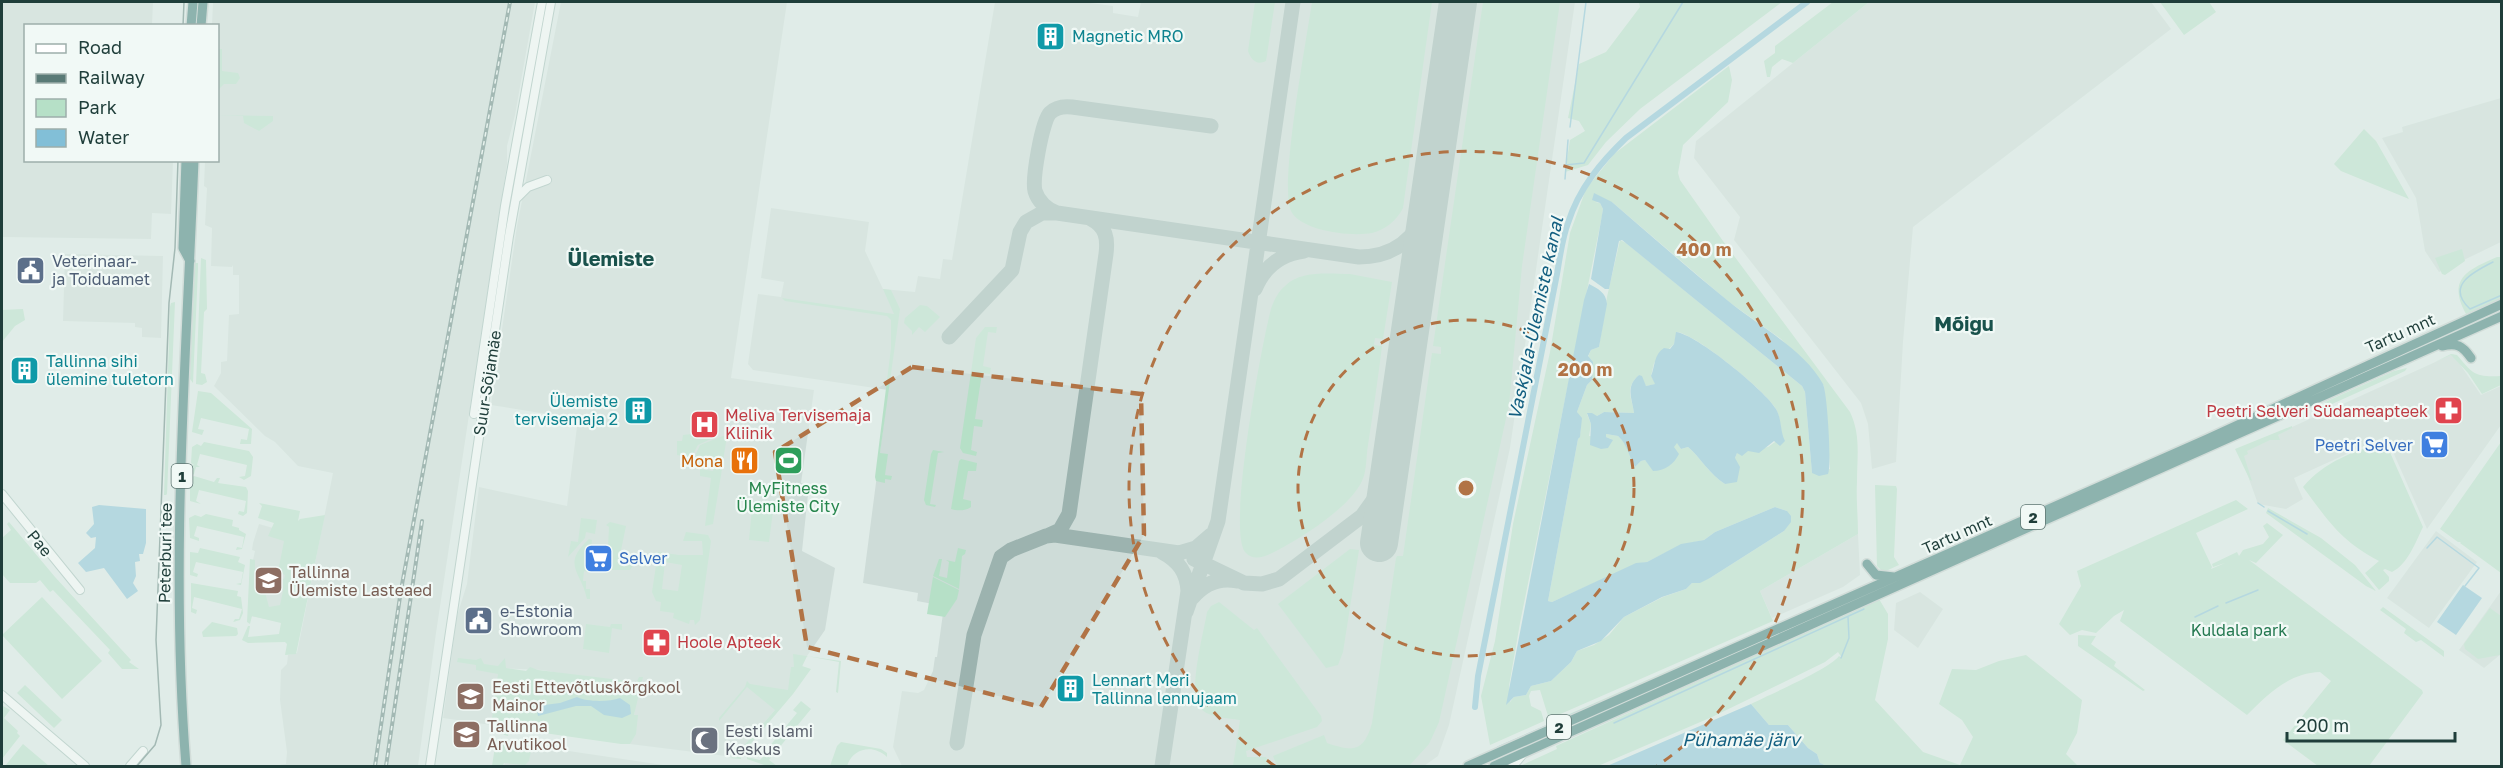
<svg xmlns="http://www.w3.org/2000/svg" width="2503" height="768" font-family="'Golos Text',sans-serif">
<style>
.built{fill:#cedcd8}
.green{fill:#b6e0c7;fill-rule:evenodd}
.water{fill:#82bfd7}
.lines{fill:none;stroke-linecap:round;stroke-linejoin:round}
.stream{stroke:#82bfd7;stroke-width:1.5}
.canal{stroke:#82bfd7;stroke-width:6}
.taxiway{stroke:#9cb3af;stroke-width:15}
.runway{stroke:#9cb3af;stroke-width:38}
.secondary-casing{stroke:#9db9b3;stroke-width:10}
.highway-casing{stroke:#c0c9c8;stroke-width:12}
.secondary{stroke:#fff;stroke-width:8}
.highway{stroke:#286d68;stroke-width:9}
.tram{stroke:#597a76;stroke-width:1.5}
.rail-casing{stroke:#597a76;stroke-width:4}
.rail{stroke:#f1f9f6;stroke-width:1.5;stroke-dasharray:4.5;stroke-linecap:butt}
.marked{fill:none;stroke:#b17345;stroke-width:4.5;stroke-dasharray:12 8;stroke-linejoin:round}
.ring{fill:none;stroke:#b17345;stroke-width:3;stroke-dasharray:10 8}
.labels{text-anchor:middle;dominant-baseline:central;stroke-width:4.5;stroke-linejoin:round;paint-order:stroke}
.shield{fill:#f1f9f6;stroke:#5e7672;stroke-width:1.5}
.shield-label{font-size:15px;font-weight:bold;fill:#1f3e3a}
.culture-label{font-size:16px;fill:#0d838f;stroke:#f1f9f6;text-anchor:start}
.service-label{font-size:16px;fill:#4e5e75;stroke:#f1f9f6;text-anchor:start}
.street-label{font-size:16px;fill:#1f3e3a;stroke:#f1f9f6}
.health-label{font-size:16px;fill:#be3a42;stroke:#f1f9f6;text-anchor:start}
.shop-label{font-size:16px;fill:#366cbe;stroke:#f1f9f6;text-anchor:end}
.food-label{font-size:16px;fill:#c56008;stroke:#f1f9f6;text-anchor:end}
.leisure-label{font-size:16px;fill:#27864d;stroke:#f1f9f6}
.education-label{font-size:16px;fill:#785e54;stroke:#f1f9f6;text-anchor:start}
.park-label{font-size:16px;fill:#257951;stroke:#f1f9f6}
.worship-label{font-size:16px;fill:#5b616d;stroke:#f1f9f6;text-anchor:start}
.water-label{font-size:18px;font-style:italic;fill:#135f80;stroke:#f1f9f6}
.quarter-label{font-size:20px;font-weight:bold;fill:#19524c;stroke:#f1f9f6}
.centre{fill:#b17345;stroke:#f1f9f6;stroke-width:3}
.ring-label{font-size:18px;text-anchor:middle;font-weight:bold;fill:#b17345;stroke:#f1f9f6;stroke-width:4.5;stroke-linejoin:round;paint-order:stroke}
</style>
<rect width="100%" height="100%" fill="#e0ece8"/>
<!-- built -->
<path class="built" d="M2,2H153L152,25L26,26V160L173,161L171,214L152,213L151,239L2,237Z
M213,2H535L515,115L507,146V164L436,633L418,766H271L286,764L287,752L280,700L281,670L287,664L288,655L297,653L333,473L298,466L275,442L265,436L214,386L221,373V362L227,361L229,315L239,314V275H233V265L232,267L211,266L212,228L205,225L207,188L204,186L205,161L218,160V26L212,25Z
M561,2H787L731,378L814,390L801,483L809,485L802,551L835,568L825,630L807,656L790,693L734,757L630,744L638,687L542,670L500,668L491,725L443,718L457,616L467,584L479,487L567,506L578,419L491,405L517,226Z
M995,2H1083L1113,6V13L1138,17L1141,2H1575L1510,448L1449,725L1438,756L1424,766H902L893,747L902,691L918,693L924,690L933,671L935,657H937L944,606L917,601L918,593L863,583L888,390L753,370L748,364L758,294L781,297L784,282L761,278L771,208L869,222L865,251L883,289L915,292L918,276L940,279L943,259L952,260Z
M1869,2H2151L2171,29L1913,227L1903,342L1896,462L1872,469L1868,424L1861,403L1734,240L1740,217L1694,158L1696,141Z
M2501,98V242L2439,272L2425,251L2416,198L2382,138L2403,132L2402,127Z
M65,254L163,256L161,338L142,337V328L135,327V323L63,321Z
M2453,354L2481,395L2501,386V425L2427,529L2386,436L2294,478L2303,499L2286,509L2258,504L2239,451Z
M275,523L293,543L280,622L250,616L251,569L255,551L252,550L253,543L259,524L273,528Z
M2436,531L2477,562L2429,628L2387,598Z
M1858,534L1860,575L1843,587L1772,618L1760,591Z
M2501,591V654L2484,668L2459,650Z
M1920,592L1943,609L1918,648L1894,630L1896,603Z
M508,742L670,766H504Z"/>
<!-- green -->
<path class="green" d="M1255,2H1275L1266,61C1256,66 1251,59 1248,51Z
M1312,2H1432L1403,208C1397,220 1385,230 1372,233C1351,237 1301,231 1291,211C1279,186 1307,37 1312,2Z
M1483,2H1560L1522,266L1509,405L1439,722L1429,744L1409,766H1277L1273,756L1324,735L1327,743C1353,752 1364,752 1372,723L1396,558L1397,556H1403L1432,353L1441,354V347L1433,346Z
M1639,2H1782L1640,109L1606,142L1588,165L1565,172L1570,140L1585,131L1579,121L1568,118L1579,64L1606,52L1640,7Z
M1833,2H1869L1793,63L1782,59L1772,67L1770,77H1767L1764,61L1775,53V46Z
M2160,2H2209L2216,12L2184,35Z
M218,49H222V71L238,73L240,78L236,84H224L218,90Z
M1729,66L1732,80L1728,102L1683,145L1678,173L1680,180L1723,241L1850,412C1861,435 1857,457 1857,482C1856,499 1858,516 1858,534L1760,591L1773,621L1549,719L1540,690L1531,691L1529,696L1531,706L1541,711L1544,721L1490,745L1481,696L1495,641L1513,524L1550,352L1570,233L1586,189L1614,154ZM1595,202H1612L1729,302L1781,339L1824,386L1830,469L1812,473L1805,392L1802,386L1626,243L1620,240L1607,297L1599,347L1591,350L1588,357L1592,380L1587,385L1577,412C1580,420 1583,432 1578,439L1548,601L1552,602L1636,564L1647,562L1681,545L1704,540L1715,532L1775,507L1787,511L1784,531L1710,578L1692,583L1686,589L1663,597L1624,617L1609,635L1594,645L1577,651L1571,662L1551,681L1531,686L1526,695L1514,697L1510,702L1509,686L1520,623L1602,216L1603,209L1600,203ZM1677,332C1696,334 1767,392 1776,409C1780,417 1781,429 1782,437L1768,447L1737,453L1725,484C1707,472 1702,459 1688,447L1681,449L1677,442L1654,471L1645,460L1641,461L1635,467L1633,465C1632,454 1626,444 1618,436L1606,434V437L1611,439L1589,436L1591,424L1587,414L1597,416L1604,412L1634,413C1632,397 1624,389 1639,375L1646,386L1656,384L1651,376L1654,363L1674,344Z
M218,115L273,116V121L259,131L244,123L243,116Z
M2364,129L2376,141L2409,199L2341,171L2334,164Z
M2462,249L2465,261L2445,275L2442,274L2435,258Z
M2497,257H2501V299L2466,314C2447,279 2467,270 2497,257Z
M201,258L206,260L207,309L204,312L201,373L205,374L207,382L202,385L196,384Z
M195,263H198V269L193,383L190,379Z
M1350,274L1392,282L1383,339L1375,338L1374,345L1382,346C1378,379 1373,412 1368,445C1366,456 1367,471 1362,481C1349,508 1304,536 1278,550C1268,555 1254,563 1245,552C1227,529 1262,343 1271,309C1274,300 1278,292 1285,286C1301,270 1329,274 1350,274Z
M883,289L891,290L900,309L880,453L888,454L885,475L892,476L891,480L885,479V483L876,481L875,477L891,348V320L887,316L785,301L782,298L894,314Z
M175,302L167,494L166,495H164L170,307L171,303Z
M920,305L927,306L940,317L925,332L919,327L912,335V331L904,323L905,318Z
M23,309L25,320L15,326L2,342V310Z
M985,327H997L996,333L988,332L983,366L991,368L990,374L982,373L975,419L983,420L982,427L974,426L971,450L977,452L976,456L963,453L960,448L976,338Z
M2451,354L2457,355C2474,375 2475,377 2501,376V385L2482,394L2468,373L2451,355L2435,362Z
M2407,368L2405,371L2321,409L2325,402L2394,371Z
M198,391L211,393L252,429L251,444H240L241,439L247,440L249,429L201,418L198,429L204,430L202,435L192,432Z
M2292,426V428L2278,435L2280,440H2270L2247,451L2248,454L2244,456L2252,481L2250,480L2235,449Z
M699,433L713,436V438L698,445L691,458L677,455V441H682L683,435Z
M723,436H727L723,461L719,463L694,458L700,445Z
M2385,441L2423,527C2415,543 2408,564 2392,572L2385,569L2383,570L2389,577V581L2379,590L2365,573L2379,561C2340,540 2329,522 2303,487C2325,461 2353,452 2385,441Z
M204,442L249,451L253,457L251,476L244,480L239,477L245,476L247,465L200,454L197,465L200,467H196L194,474L191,476V465H194L191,463L192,447L197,444L201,446Z
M2501,442V573L2460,543L2461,542H2458L2440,529Z
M933,450L944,452L938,453L930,504L936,505L935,507L926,505L924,500L931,454Z
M961,459L977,463L976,471H968L963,499L971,501V507C966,511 957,511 951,509L959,461Z
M714,467L722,469L713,524L705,526L711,478L700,476V469L713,471Z
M194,476L214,482L217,478H220L218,483L246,487L248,491L247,513L243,516L238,514L239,511L244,512L246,501L199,490L196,501L201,504L190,501V479Z
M1875,485L1896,486L1897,489L1894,557L1899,565L1888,570H1881L1877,566Z
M2236,500L2248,509L2196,533L2212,567L2211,569L2225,563L2213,567L2212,564L2237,552L2239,556L2243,550L2263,544L2269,537L2263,526L2267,523L2283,535L2256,563L2249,560L2422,690L2423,693L2369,766H2318L2283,740L2331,681L2320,672C2289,673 2268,694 2247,715L2120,621L2124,610L2114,616L2096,633L2082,630L2070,635L2059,624L2081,586L2077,571Z
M259,503L300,511L298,521L300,519L325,515L296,654L285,655L287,644L285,642L248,643L242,640L248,626H250L248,637L279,634L281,623L252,616L250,624L247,622L250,559L255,560V574L263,585L269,607L280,605L283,591L279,577L284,579L285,575L278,572L284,541L268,536L274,523L258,518L262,506Z
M752,508L773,511L769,542L749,540Z
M2268,508L2321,538L2355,565L2376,591L2366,586L2266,513Z
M206,514L233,520L232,526L239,528V530L246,534L242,549L236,550L237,547L242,548L244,537L197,526L194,536L199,538V541L190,538L189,518L195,515L201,517Z
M581,518L597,520L595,534L586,532L585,538L568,557L571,541L578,542Z
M9,522L55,577L131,660L129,662L139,669H122L108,653L110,650L53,590L50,592L40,580L36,583H10L2,574V538L11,530L7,524Z
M610,522L626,526L619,560L634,563L630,570H605L608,554H611L612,548L608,547L609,527L606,525Z
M686,532L708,535L711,541L700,620L695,625L694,620H690L689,624L673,618L674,613L660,611L661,602L656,601L652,592L658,552L679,555H703L702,541H683ZM665,562L682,565L678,591L662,589Z
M589,539L592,540L588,572L584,571L583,581H586V589H590V599H587C581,571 561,565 589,539Z
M200,548L240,557L238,562L245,565L241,585L236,584L241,583L243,572L196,562L193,572L198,574L197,577L190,575V552L198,553Z
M958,548L966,550L965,554L962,556L959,589L933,576L939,559H942L939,576L947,578L949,562L946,560L955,562Z
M1350,549L1359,550L1343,652L1338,665L1326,668L1278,604Z
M933,577L959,590L957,599L945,617L927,614Z
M191,583L238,591L237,596L241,597L243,613L240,620L233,622L235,619H239L242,609L194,597L192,608L197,610L196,614L191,612Z
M42,597L102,661L62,699L2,635Z
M1879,599L1888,614V639L1875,700L1923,752L1960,765L1973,737L1962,720L1939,704L1952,669L1976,670L1999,661L2026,655L2082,700L2077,733L2066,754L2078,766H1827L1820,763L1817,754L1808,748L1788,725H1769L1751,704C1768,695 1830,669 1839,656L1842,658L1838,652L1825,662L1712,717L1598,766H1520L1557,749L1556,746Z
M1830,600L1831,601L1553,725L1551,722Z
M1219,602L1254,630L1257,628L1321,716L1322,721L1317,727L1246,751L1247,757H1266L1271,766H1233L1240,720C1228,718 1209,718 1200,708C1187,693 1204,632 1207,612L1211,606Z
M2383,607L2444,651V657L2421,640L2416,642L2404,633L2406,629L2380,610Z
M2490,608L2501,616V653L2500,655L2478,659L2465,649L2464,644Z
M212,622L237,628L238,634L236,636L203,637L202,632Z
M586,624L610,627L611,624H622V630L612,628L609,653L583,649Z
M2078,635L2096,636L2091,644L2116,662L2114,666L2145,690L2143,691L2078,646Z
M793,654L841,661L838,693L836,692L839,662L807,656L802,666L811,669L793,694L742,754L741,759L729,758L734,757L775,710L747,687L719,721V718L745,687L747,681L750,684L788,690L791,667H794Z
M458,658L476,660L481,658L484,664L498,666L505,658L506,668L526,671L530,667L538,670L628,681L635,685L639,677H643L634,715H638L636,734L630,744H621L509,728L508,736L501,734L504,727L491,725L498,674L476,670V665L457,662Z
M25,685L62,720L54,728L17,693Z
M801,701L811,709L769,760L777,766H767L747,759V757L760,760L769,750L768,748L797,713L793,710Z
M3,706L10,710L4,718L18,731L17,733L20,736L2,759Z
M496,740L532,745L529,761L525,765L504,763L503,766H492Z
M841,742L881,749L887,753V757C873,744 853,748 847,766H830L837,746Z
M23,744L49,766H5Z"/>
<!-- water -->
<path class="water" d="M1594,193L1612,202C1650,235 1688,268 1727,300C1757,325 1804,349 1823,384C1827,391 1832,466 1828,474L1819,476L1812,473L1805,392L1802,386L1622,240L1619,241L1618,246L1609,289H1605L1591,279L1603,209L1600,203L1592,200Z
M1589,284C1598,289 1606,292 1607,304L1599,347L1591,350L1588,356L1593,362L1592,380L1587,385L1577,412L1582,418L1580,437L1578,439L1548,601L1552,602L1636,563L1647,562L1681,544L1704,540L1715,532L1775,507L1787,511L1791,516V522L1784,531L1710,578L1700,583H1692L1686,589L1662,597L1624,617L1601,641L1577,651L1571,662L1551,681L1531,686L1526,695L1514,697L1506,705L1584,300Z
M1676,332C1696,334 1766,391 1776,409C1782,419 1780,432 1785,441L1780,446L1774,441L1759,453L1748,451L1742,456L1737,453L1735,458L1740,467L1737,482L1725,484C1709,474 1701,458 1688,447L1681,449L1677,443L1674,447L1679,454C1674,464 1665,471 1653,471L1645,460L1641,461L1635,467C1629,457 1628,445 1618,436L1606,434V437L1613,440L1608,448L1601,449L1590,445L1591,424L1587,413H1592L1597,416L1604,412L1634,413C1632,398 1625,387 1639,375L1642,376L1646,386L1655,384L1651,376C1655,366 1654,354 1664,348L1670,349L1674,344Z
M99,505L146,509V543L143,554H139L140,561L135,562L136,576L133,583L138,591L127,599L104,568L86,572L78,563L95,548L96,537L91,538L86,533L94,524L92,507Z
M2463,585L2482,598L2456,635L2437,622Z
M577,697C587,702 609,702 620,698L630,705L631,714L622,718L604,715L591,706H576L538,716L536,706L560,703Z
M1751,704L1769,725H1788L1808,748L1817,754L1820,763L1827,766H1607Z"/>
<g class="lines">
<!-- stream -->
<path class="stream" d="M1570,127L1586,2
M1565,165L1584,163L1683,2
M1565,179L1568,140
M2493,262C2473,272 2445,286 2470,309L2502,295
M2258,503L2264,507
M2268,511L2307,534
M2427,548L2437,537L2479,568L2465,586
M2226,603L2258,590
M2195,617L2218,606
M1841,658L1849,638L1848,617
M1552,723L1598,703
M1614,723L1864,609
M1498,747L1546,726"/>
<!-- canal -->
<path class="canal" d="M1475,707L1478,676L1557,274C1560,257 1562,239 1568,223C1579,188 1601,162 1626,138L1807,2"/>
<!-- taxiway -->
<path class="taxiway" d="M1211,126L1072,107C1064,106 1056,107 1050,113C1042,121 1032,179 1035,191C1038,201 1047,210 1057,213L1359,257C1394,257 1417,238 1428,206
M1255,289C1264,267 1281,254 1304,251
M949,337L1012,270L1020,232L1026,222L1042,213H1057
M1049,535L1060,530L1069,514L1106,254C1108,238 1106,227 1091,219
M1162,552C1179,561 1187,573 1188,591L1162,766
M1194,559L1244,583L1262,584L1279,579L1362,516L1382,488L1390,468
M1192,598C1204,584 1219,577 1237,581
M1186,612L1218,521L1293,2
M957,743L974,635L1001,557L1011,550L1046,536L1055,535L1179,553L1196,548L1211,535"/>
<!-- runway -->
<path class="runway" d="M1379,543L1458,2"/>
<defs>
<path id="secondary" d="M516,199L528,187L547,180
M474,414L505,206L542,2
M2,494L80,590
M2,695L85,766
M130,766L143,751
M430,766L509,236L551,2
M1513,766L1523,754"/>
<path id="highway" d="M191,26L193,2
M201,26L203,2
M186,160L183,248L190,261
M2442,346C2457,343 2462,345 2471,358
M1867,564L1876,575L1894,577
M186,766C170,565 186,362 194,160
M1468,766L2207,439L2502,304
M1494,766L2502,316"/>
</defs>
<!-- secondary casing -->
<use href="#secondary" class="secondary-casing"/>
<!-- highway casing -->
<use href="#highway" class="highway-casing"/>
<!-- secondary -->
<use href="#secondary" class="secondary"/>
<!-- highway -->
<use href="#highway" class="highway"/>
<!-- tram -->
<path class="tram" d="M183,26L184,2
M137,766L155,745L161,725L156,640L169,303L175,248L178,160"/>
<defs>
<path id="rail" d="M375,766L401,590L510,2
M386,766L422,521"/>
</defs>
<!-- rail casing -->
<use href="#rail" class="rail-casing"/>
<!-- rail -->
<use href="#rail" class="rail"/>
</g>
<!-- marked area -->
<path d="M0 0H2503V768H0ZM912,367L1141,394L1144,535L1041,707L807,647L775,452Z" fill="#e0ece8" fill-opacity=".55" fill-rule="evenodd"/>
<path class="marked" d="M912,367L1141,394L1144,535L1041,707L807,647L775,452Z"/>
<!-- distance rings -->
<g class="ring">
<circle cx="1466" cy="488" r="168"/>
<path d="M1275 766A337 337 0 1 1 1657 766"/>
</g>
<!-- icons -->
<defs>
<symbol id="building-square" viewBox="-11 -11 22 22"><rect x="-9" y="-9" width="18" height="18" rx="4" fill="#0f9aa8" stroke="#f1f9f6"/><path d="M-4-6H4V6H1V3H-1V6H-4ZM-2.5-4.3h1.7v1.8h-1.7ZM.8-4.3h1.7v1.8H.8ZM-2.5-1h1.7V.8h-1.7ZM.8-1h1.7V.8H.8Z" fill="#fff"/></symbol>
<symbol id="civic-square" viewBox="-11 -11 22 22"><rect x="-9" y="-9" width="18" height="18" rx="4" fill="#5c6f8a" stroke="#f1f9f6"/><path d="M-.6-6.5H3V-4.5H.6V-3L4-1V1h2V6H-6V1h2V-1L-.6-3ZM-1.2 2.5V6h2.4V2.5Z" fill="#fff"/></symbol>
<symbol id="pharmacy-square" viewBox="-11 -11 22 22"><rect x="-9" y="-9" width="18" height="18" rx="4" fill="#e0444e" stroke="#f1f9f6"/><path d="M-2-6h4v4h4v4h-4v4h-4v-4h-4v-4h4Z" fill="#fff"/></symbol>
<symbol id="hospital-square" viewBox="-11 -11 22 22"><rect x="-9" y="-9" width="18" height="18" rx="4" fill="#e0444e" stroke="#f1f9f6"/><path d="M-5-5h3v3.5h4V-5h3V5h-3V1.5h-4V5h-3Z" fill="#fff"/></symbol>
<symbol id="supermarket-square" viewBox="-11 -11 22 22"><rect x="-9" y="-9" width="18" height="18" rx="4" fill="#3f7fe0" stroke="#f1f9f6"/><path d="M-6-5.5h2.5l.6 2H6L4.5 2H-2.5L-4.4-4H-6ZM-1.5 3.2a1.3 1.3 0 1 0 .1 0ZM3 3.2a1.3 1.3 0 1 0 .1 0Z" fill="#fff"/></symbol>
<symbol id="stadium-square" viewBox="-11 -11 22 22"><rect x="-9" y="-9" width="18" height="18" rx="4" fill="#2e9e5b" stroke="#f1f9f6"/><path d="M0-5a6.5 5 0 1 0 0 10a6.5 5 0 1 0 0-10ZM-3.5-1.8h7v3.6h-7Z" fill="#fff"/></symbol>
<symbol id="restaurant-square" viewBox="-11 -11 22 22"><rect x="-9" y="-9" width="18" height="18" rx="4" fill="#e8710a" stroke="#f1f9f6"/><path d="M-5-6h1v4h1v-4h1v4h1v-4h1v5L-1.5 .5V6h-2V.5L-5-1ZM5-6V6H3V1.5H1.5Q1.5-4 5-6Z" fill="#fff"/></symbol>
<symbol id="school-square" viewBox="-11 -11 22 22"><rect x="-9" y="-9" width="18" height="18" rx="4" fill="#8d6e63" stroke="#f1f9f6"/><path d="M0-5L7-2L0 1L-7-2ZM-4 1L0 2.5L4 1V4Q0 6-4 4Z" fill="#fff"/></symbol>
<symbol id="university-square" viewBox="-11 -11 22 22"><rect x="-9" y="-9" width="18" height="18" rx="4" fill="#8d6e63" stroke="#f1f9f6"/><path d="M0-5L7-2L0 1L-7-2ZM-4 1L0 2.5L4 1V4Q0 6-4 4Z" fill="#fff"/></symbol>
<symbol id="mosque-square" viewBox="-11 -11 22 22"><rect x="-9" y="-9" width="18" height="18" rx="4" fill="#6b7280" stroke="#f1f9f6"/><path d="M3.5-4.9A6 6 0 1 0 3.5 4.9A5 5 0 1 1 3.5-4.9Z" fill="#fff"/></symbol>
</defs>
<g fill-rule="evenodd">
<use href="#building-square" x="1034" y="20" width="33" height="33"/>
<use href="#civic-square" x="14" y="254" width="33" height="33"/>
<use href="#building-square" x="8" y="354" width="33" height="33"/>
<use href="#building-square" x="622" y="394" width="33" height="33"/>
<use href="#pharmacy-square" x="2432" y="394" width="33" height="33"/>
<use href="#hospital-square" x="688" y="408" width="33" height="33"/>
<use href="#supermarket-square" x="2418" y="428" width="33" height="33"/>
<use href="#stadium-square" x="772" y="444" width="33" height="33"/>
<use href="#restaurant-square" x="728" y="444" width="33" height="33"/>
<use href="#supermarket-square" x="582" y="542" width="33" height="33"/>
<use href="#school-square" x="252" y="564" width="33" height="33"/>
<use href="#civic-square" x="462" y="604" width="33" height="33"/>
<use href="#pharmacy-square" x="640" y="626" width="33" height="33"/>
<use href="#building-square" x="1054" y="672" width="33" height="33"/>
<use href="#university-square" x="454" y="680" width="33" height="33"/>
<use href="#university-square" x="450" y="718" width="33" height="33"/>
<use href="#mosque-square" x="688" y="724" width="33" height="33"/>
</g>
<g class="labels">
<!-- shield labels -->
<g class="shield">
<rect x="171.5" y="464" width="21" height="24" rx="4.5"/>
<rect x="2021" y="505" width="24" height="24" rx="4.5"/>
<rect x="1547" y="715" width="24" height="24" rx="4.5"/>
</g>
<g class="shield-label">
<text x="182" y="476">1</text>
<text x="2033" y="517">2</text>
<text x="1559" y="727">2</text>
</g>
<!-- culture labels -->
<g class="culture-label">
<text x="1072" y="36">Magnetic MRO</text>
<text x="46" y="361">Tallinna sihi<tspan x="46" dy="18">ülemine tuletorn</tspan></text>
<text x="618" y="401" text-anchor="end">Ülemiste<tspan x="618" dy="18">tervisemaja 2</tspan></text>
<text x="1092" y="680">Lennart Meri<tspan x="1092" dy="18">Tallinna lennujaam</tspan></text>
</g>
<!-- service labels -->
<g class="service-label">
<text x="52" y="261">Veterinaar-<tspan x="52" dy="18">ja Toiduamet</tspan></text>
<text x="500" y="611">e-Estonia<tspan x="500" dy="18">Showroom</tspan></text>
</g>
<!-- street labels -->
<g class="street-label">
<text transform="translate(2400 333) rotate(-24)">Tartu mnt</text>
<text transform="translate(487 383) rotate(-81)">Suur-Sõjamäe</text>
<text transform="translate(1957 534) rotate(-24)">Tartu mnt</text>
<text transform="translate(40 543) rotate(51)">Pae</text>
<text transform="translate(165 553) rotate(-89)">Peterburi tee</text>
</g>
<!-- health labels -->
<g class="health-label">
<text x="2428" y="411" text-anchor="end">Peetri Selveri Südameapteek</text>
<text x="725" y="415">Meliva Tervisemaja<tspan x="725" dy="18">Kliinik</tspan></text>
<text x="677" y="642">Hoole Apteek</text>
</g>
<!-- shop labels -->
<g class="shop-label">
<text x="2413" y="445">Peetri Selver</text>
<text x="619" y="558" text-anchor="start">Selver</text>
</g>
<!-- food labels -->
<g class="food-label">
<text x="723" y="461">Mona</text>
</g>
<!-- leisure labels -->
<g class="leisure-label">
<text x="788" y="488">MyFitness<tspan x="788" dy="18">Ülemiste City</tspan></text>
</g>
<!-- education labels -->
<g class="education-label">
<text x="289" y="572">Tallinna<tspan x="289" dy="18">Ülemiste Lasteaed</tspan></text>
<text x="492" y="687">Eesti Ettevõtluskõrgkool<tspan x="492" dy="18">Mainor</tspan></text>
<text x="487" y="726">Tallinna<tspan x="487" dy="18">Arvutikool</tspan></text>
</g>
<!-- park labels -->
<g class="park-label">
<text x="2239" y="630">Kuldala park</text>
</g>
<!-- worship labels -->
<g class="worship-label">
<text x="725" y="731">Eesti Islami<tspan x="725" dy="18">Keskus</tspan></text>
</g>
<!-- water labels -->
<g class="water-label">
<text transform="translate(1535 318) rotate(-78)">Vaskjala-Ülemiste kanal</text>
<text x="1741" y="739">Pühamäe järv</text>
</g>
<!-- quarter labels -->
<g class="quarter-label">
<text x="611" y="258">Ülemiste</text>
<text x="1964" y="323">Mõigu</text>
</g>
</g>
<circle cx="1466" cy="488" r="9" class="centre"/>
<g class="ring-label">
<text x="1704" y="256">400 m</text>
<text x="1585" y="376">200 m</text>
</g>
<!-- border -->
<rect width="2503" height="768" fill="none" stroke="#1f3e3a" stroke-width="6"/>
<!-- legend -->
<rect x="24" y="24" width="195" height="138" fill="#f1f9f6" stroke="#9daeab" stroke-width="1.5"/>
<rect x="36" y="44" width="30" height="9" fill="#ffffff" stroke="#9daeab" stroke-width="1.5"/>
<text x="78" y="54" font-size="18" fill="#1f3e3a">Road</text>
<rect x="36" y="74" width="30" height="9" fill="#597a76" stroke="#9daeab" stroke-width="1.5"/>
<text x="78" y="84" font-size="18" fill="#1f3e3a">Railway</text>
<rect x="36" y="99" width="30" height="18" fill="#b6e0c7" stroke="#9daeab" stroke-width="1.5"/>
<text x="78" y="114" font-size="18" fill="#1f3e3a">Park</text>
<rect x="36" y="129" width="30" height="18" fill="#82bfd7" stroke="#9daeab" stroke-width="1.5"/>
<text x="78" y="144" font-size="18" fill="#1f3e3a">Water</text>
<!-- scale -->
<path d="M2287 732v9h168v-9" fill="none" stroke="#1f3e3a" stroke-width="3"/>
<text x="2296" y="732" font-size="18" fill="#1f3e3a" stroke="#f1f9f6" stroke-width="4.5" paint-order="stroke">200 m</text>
</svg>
